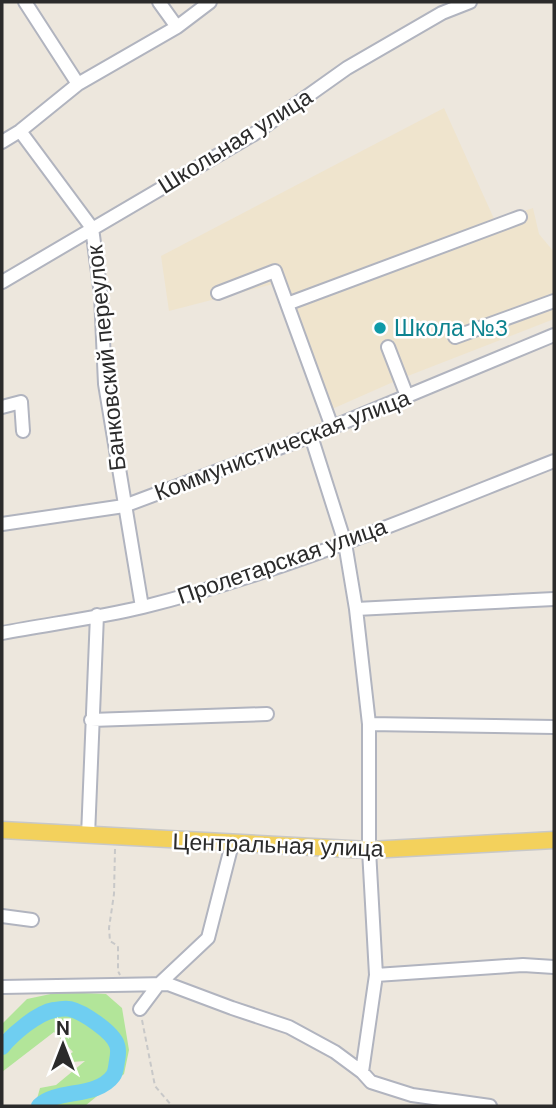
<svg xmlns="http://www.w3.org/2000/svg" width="556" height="1108" font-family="'DM Sans',sans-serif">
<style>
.education{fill:#efe4cd}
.green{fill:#b2e599}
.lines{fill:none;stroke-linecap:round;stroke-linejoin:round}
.river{stroke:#6fcef1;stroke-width:16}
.minor-casing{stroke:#b1b4bf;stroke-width:16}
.major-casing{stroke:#c8c8c8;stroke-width:19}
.path{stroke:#c8c8c8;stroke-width:2;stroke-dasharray:5 3.5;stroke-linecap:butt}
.minor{stroke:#fff;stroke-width:12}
.major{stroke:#f3d15c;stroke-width:16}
.culture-dot{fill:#0f9aa8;stroke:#fff;stroke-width:2.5}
.labels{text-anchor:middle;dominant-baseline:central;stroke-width:5;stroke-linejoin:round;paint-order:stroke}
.street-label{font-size:23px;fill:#2b2b2b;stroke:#fff}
.culture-label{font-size:23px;fill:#0d838f;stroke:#fff;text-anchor:start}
</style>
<rect width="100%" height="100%" fill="#ede7dd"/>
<!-- education -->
<path class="education" d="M444,108L495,221L533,208L539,234L554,252V319L400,379L323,413L277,283L169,311L161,256Z"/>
<!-- green -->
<path class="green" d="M60,992L106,994L122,1008L129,1050L124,1074L85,1106H35L40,1088L56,1085L85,1061L58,1063L73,1052L54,1032L2,1072V1041L4,1036L2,1024L27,999Z"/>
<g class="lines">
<!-- river -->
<path class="river" d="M2,1047C13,1034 37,1013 54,1010C59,1009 65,1008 70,1009C83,1012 113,1032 117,1045C119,1050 118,1056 117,1061C116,1066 116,1072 113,1076C97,1098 56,1089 39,1106"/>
<defs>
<path id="minor" d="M25,2L78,84
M159,2L177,27
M20,131L92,228L101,295L105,384L142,607
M2,142L20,131L78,84L177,27L210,2
M2,282L254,134L347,68L442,13L470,2
M218,293L275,271L332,427
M287,304L520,217
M455,337L554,301
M388,347L407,396
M2,407L21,402L23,431
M311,436L345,543L356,609L369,724V850L376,975L362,1072
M2,524L124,506L311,436L554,335
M356,609L554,599
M2,633C49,624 97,618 143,607C284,572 419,514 554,461
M91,720L267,714
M369,724L554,727
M88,836L97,615
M2,916L32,920
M376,975L523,965L554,967
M2,987L168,984L232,1008L289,1027L335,1052L362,1072L371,1082L412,1095L490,1106
M140,1009L158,985L208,938L232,844"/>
<path id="major" d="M2,830L369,850L554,840"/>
</defs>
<!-- minor casing -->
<use href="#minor" class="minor-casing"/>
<!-- major casing -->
<use href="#major" class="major-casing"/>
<!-- path -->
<path class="path" d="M115,849L114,894L109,928L110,941L118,946V971L120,975
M142,1020L155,1086L172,1106"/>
<!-- minor -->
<use href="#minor" class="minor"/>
<!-- major -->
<use href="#major" class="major"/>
</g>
<!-- markers -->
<circle class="culture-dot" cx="380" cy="328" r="7"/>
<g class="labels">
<!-- street labels -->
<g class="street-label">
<text transform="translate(235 141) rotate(-32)">Школьная улица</text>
<text transform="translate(106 358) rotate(-96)">Банковский переулок</text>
<text transform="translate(282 445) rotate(-21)">Коммунистическая улица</text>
<text transform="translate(282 561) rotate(-19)">Пролетарская улица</text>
<text transform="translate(278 845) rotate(2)">Центральная улица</text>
</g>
<!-- culture labels -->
<g class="culture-label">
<text x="394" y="328">Школа №3</text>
</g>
</g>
<!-- border -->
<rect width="556" height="1108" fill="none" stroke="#2b2b2b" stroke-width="7"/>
<!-- north arrow -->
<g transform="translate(63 1045)" stroke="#ffffff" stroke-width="5" paint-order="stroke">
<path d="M0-5L12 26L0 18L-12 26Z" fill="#2b2b2b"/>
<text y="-10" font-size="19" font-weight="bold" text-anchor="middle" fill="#2b2b2b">N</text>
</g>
</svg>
